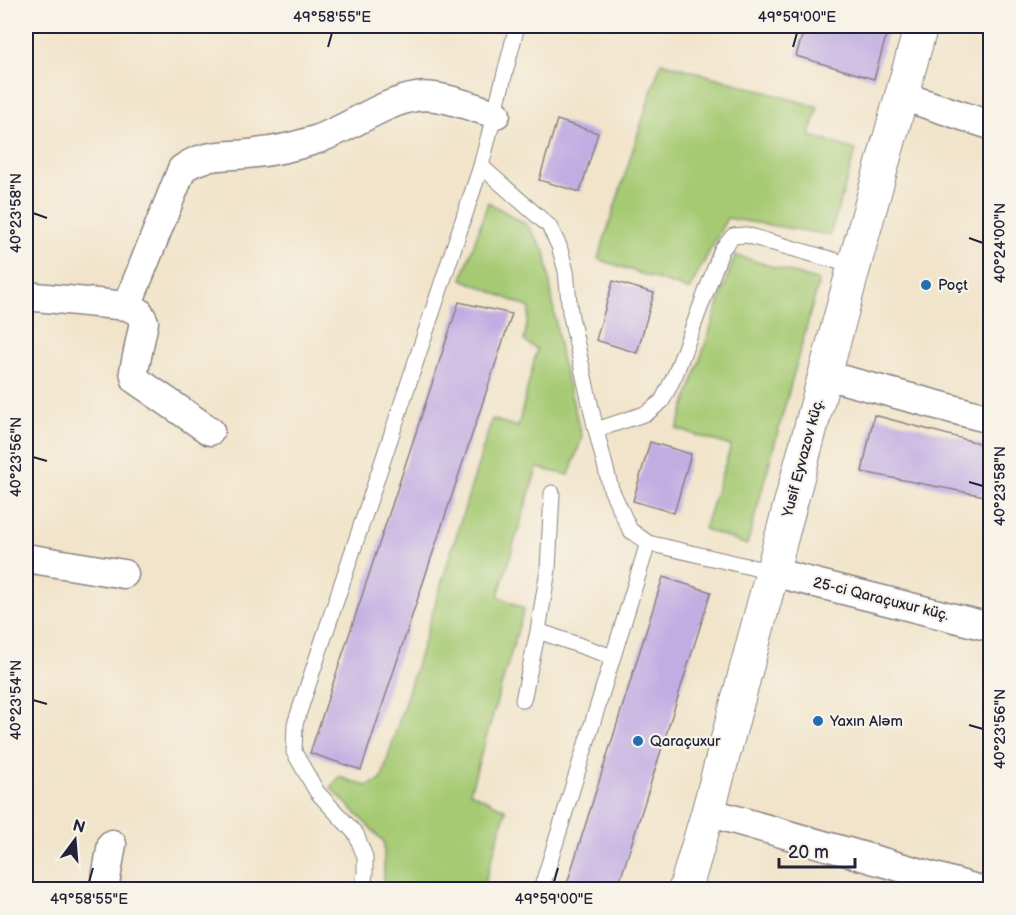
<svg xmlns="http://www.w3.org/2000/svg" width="1016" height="915" font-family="'Balsamiq Sans',sans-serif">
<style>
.green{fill:#a6ca73;stroke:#647657;stroke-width:1.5}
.building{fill:#c1ade2}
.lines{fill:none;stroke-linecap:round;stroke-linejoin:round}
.service-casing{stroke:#8a8382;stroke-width:17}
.minor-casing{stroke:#8a8382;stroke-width:31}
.tertiary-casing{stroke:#8a8382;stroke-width:35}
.service{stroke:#fff;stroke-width:15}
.minor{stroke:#fff;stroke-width:28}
.tertiary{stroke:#fff;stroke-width:33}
.ticks{fill:none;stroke:#22223b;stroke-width:2}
.poi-dot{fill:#1f6fb2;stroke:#f7f3e8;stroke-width:2}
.labels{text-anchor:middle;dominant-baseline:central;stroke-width:4.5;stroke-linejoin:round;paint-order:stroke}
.poi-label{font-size:15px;fill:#22223b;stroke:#f7f3e8;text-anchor:start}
.street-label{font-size:15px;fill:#22223b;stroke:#f7f3e8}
.neatline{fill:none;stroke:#22223b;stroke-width:2}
.ticks-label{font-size:15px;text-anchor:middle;fill:#22223b}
</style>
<rect width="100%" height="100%" fill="#f7f3e8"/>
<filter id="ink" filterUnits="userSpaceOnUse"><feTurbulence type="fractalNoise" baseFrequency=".0167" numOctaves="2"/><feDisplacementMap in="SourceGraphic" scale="12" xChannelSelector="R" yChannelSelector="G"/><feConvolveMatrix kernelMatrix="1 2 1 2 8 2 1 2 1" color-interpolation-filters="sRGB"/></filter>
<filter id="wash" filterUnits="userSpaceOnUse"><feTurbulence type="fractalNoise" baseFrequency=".008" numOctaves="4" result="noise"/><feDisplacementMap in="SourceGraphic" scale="24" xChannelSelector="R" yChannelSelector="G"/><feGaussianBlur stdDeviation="1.35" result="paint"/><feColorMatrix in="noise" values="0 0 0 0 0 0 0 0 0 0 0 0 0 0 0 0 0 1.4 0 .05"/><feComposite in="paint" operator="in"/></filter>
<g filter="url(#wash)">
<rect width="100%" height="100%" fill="#f1e4ca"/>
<!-- green -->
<path class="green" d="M661,62L818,107L810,136L856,150L830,235L727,218L689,290L598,259Z
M488,202L527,225L545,251L561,357L582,437L569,475L537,468L498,596L524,609L470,792L506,810L483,889H384V842L331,788L339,777L366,786L381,780L492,419L518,427L537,349L524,341L530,308L462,279Z
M735,255L819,281L747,545L704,529L731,446L677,429Z"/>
<g id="blocks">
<!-- building -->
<path class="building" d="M805,26H889L874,79L796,56Z
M557,120L598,133L580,192L539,180Z
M613,281L654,293L637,353L596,340Z
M459,302L512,314L361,770L310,753Z
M874,415L990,446V497L862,472Z
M650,442L691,454L674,513L633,501Z
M663,577L711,592L617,890H565Z"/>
</g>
</g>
<g filter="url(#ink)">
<use href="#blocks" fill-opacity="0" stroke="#8a8382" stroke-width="1.5"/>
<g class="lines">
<defs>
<path id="service" d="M481,166L549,226L559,246L566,271L570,312L581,363L596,430L611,489L630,530L648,543L772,572
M596,430L647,413L662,401L675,375L722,249L733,236L746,235L854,266
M538,631L613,657
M523,700L538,631L548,570L552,493
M362,890L365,874V857L356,834L317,792L294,752L295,724L481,166L517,26
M541,890L648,543"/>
<path id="minor" d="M902,96L990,125
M26,296L127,306L182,169C204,152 230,157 256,153C276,151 296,146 315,140C349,129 380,103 416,97C439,93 473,108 496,114
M127,306L139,312L144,322L134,371L136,380L210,431
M825,375L990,419
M26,558L124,574
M772,572L990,627
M708,812L980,890
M104,890L112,844"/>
<path id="tertiary" d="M685,890L708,812L854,266L921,26"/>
</defs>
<!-- service casing -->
<use href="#service" class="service-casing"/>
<!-- minor casing -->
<use href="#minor" class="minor-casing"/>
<!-- tertiary casing -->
<use href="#tertiary" class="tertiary-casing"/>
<!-- service -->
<use href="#service" class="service"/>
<!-- minor -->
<use href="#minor" class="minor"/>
<!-- tertiary -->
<use href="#tertiary" class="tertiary"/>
</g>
</g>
<!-- ticks -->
<path class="ticks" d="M328,47L332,33M793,47L797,33M33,213L47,218M969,238L983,243M33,457L47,461M969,482L983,486M33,700L47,704M969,725L983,729M89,882L93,868M554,882L558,868"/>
<!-- markers -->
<g class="poi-dot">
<circle cx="926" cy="285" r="6"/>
<circle cx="818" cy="721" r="6"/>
<circle cx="638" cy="741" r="6"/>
</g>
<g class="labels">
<!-- poi labels -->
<g class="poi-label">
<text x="938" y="285">Poçt</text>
<text x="830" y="721">Yaxın Aləm</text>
<text x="650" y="741">Qaraçuxur</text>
</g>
<!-- street labels -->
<g class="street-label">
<text transform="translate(803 458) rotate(-75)">Yusif Eyvazov küç.</text>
<text transform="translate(881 599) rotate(14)">25-ci Qaraçuxur küç.</text>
</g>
</g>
<!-- margin -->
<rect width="1016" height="915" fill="none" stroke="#f7f3e8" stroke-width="66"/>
<!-- north arrow -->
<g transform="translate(75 840) rotate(16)" stroke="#f7f3e8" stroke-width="4.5" paint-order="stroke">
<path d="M0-4.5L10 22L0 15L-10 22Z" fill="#22223b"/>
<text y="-9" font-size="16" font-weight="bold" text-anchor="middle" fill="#22223b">N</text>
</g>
<!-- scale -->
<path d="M779 858v9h76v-9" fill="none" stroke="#22223b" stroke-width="3"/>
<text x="788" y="858" font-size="18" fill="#22223b" stroke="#f7f3e8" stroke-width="4.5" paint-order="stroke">20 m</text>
<rect x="33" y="33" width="950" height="849" class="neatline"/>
<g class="ticks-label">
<text x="332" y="22">49°58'55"E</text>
<text x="797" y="22">49°59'00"E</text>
<text transform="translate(16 213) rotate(-90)" y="5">40°23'58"N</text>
<text transform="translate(1000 243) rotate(-90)" y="5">40°24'00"N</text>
<text transform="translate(16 457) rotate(-90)" y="5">40°23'56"N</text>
<text transform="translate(1000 486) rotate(-90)" y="5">40°23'58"N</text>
<text transform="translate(16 700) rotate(-90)" y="5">40°23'54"N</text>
<text transform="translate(1000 729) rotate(-90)" y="5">40°23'56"N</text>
<text x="89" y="904">49°58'55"E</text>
<text x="554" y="904">49°59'00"E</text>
</g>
</svg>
